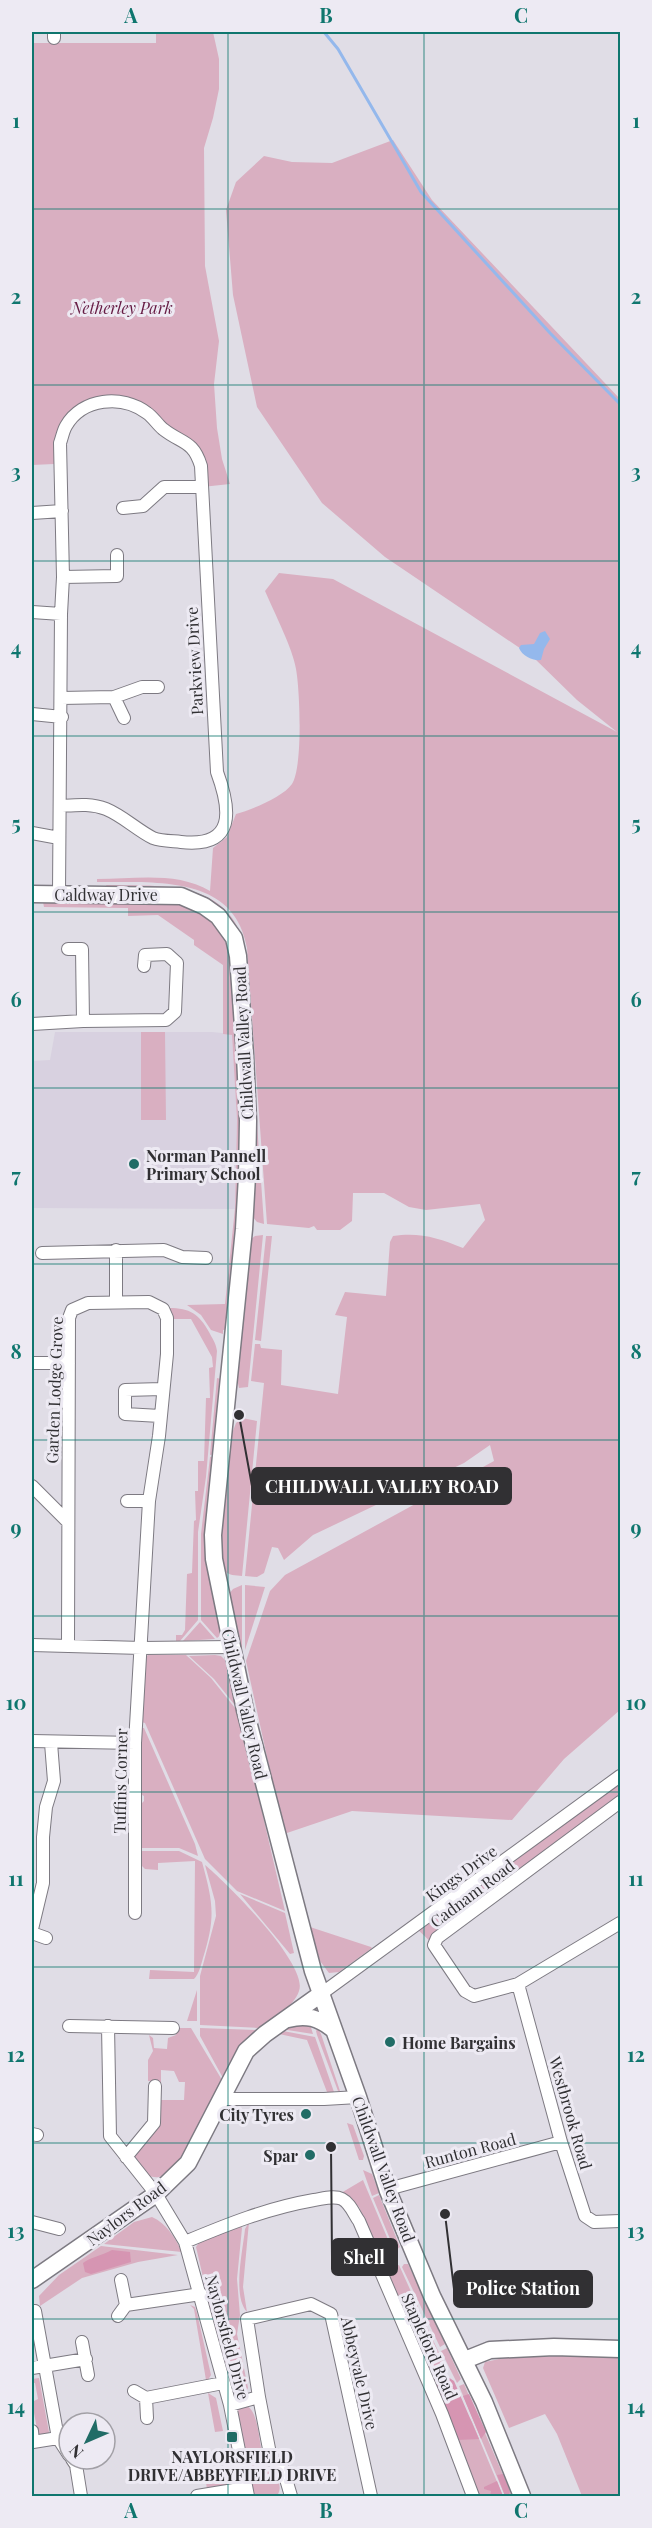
<svg xmlns="http://www.w3.org/2000/svg" width="652" height="2528" font-family="'Playfair Display',serif">
<style>
.built{fill:#d8d1e0}
.green{fill:#d9afc1;fill-rule:evenodd}
.forest{fill:#d695b2}
.water{fill:#94b8ec}
.lines{fill:none;stroke-linecap:round;stroke-linejoin:round}
.stream{stroke:#94b8ec;stroke-width:3}
.street-casing{stroke:#7d7a82;stroke-width:14}
.secondary-casing{stroke:#7d7a82;stroke-width:19}
.street{stroke:#fff;stroke-width:12}
.secondary{stroke:#fff;stroke-width:16}
.grid{fill:none;stroke:#0f766e;stroke-width:1.5;stroke-opacity:0.55}
.poi-dot{fill:#216c66;stroke:#edeaf3;stroke-width:2}
.labels{text-anchor:middle;dominant-baseline:central;stroke-width:6;stroke-linejoin:round;paint-order:stroke}
.park-label{font-size:16px;font-style:italic;fill:#651a43;stroke:#edeaf3}
.street-label{font-size:16px;fill:#313033;stroke:#edeaf3}
.poi-label{font-size:16px;font-weight:bold;fill:#313033;stroke:#edeaf3;text-anchor:start}
.leader{fill:none;stroke:#313033;stroke-width:2}
.callout-dot{fill:#313033;stroke:#edeaf3;stroke-width:2}
.callout{fill:#313033;stroke:#313033;stroke-width:2}
.callout-label{font-size:18px;text-anchor:middle;font-weight:bold;fill:#fff}
.neatline{fill:none;stroke:#0f766e;stroke-width:2}
.grid-label{font-size:20px;text-anchor:middle;font-weight:bold;fill:#0f766e}
</style>
<rect width="100%" height="100%" fill="#e0dde6"/>
<!-- built -->
<path class="built" d="M55,1032H212L232,1034L237,1120L235,1209L32,1208V1061L50,1060Z"/>
<!-- green -->
<path class="green" d="M156,32H213L219,59V89L213,118L204,148L205,266L219,341L214,384L217,428L222,459L230,484L202,487L197,452L132,405L88,406L60,443L54,464L32,465V43H156Z
M393,140L432,200L620,399V1710L564,1759L512,1820L352,1811L284,1834L246,1661L270,1591L285,1575L494,1461L490,1445L464,1463L313,1535L284,1560L278,1548L272,1547L264,1573L257,1577L245,1576L264,1383L251,1381L255,1344H260L261,1348L282,1350L281,1385L338,1394L347,1317L335,1315L345,1292L386,1296L390,1242L393,1236C420,1232 438,1238 463,1248L485,1220L480,1204L426,1210L409,1207L384,1193H353L352,1221L340,1230H317L314,1226L309,1228L267,1224L247,948C234,874 155,883 97,882V879C134,879 177,871 210,891L213,848L227,837L236,814C251,810 283,797 292,784C303,767 300,690 296,669C293,649 274,612 265,591L279,573L333,579L617,732L577,700L533,657L385,557L322,503L257,407L233,295L226,210L236,182L264,156L292,162L332,163Z
M106,885C161,886 233,879 245,951L264,1224L257,1222L252,1216L254,1133L224,913L108,889Z
M43,902L180,904C212,916 223,928 232,961L242,1154L228,1329L223,1330V1334L211,1330L201,1315L187,1305L225,1304L235,1208L237,1120L232,1035L223,1034V965L194,945V940L158,915L128,916V908L44,907Z
M141,1032H165L166,1120H141Z
M263,1235L248,1387L239,1388L237,1379L250,1240L255,1236Z
M266,1236H272L261,1341L255,1340Z
M169,1308C190,1308 199,1314 209,1332C212,1338 216,1343 217,1351L206,1477L198,1532V1620L180,1641H176V1635H182L185,1630L187,1574L192,1573L194,1521L196,1520L195,1491H198V1461H204L206,1398H210L209,1368L213,1367L212,1357L191,1319H172Z
M217,1378L221,1379L215,1454L210,1455Z
M242,1418L257,1421L242,1576C236,1575 228,1576 224,1570C212,1551 227,1464 230,1439L236,1423Z
M215,1456L223,1633L217,1638L201,1620V1534L210,1457Z
M242,1585V1652L238,1654L229,1594L233,1589Z
M245,1585L265,1587L245,1650Z
M200,1622L215,1639L183,1641Z
M148,1655H186L211,1678L239,1713L285,1911L237,1891L205,1859L145,1723L141,1722L144,1660Z
M215,1655L221,1656L229,1664L238,1709L214,1679L189,1656Z
M141,1728H144L195,1844L198,1856L179,1848H142L140,1845V1805L144,1801V1796L140,1794Z
M620,1778V1807L434,1945L415,1927Z
M140,1851H179L202,1862C213,1902 216,1917 203,1958C201,1965 199,1974 194,1979H149L150,1970L194,1972L195,1861L158,1863V1870L145,1869L140,1864Z
M205,1865C226,1882 309,1965 299,1991C294,2007 272,2018 259,2028L200,2025V1976L216,1916L215,1901Z
M240,1894L285,1913L294,1953L290,1954Z
M310,1927L371,1947L372,1948L339,1972L329,1973L320,1961Z
M197,1990V2021H187Z
M309,2021L313,2034L281,2029Z
M177,2028H191L222,2080C212,2101 182,2171 159,2177C155,2178 149,2176 146,2175L133,2157L154,2127L156,2081H148V2060L153,2051L149,2035L153,2038L154,2048L167,2049L168,2038L176,2035ZM161,2070L174,2071L179,2082H185L184,2100H161Z
M200,2028L257,2030L239,2047L223,2078L200,2036Z
M318,2028L321,2034L340,2091H338L317,2035L316,2031Z
M283,2031L315,2037L334,2092H327L307,2040L279,2034Z
M347,2123L353,2125L364,2156L363,2160H359Z
M363,2170L372,2174L379,2193L372,2196Z
M363,2180L397,2261L383,2262L359,2207L341,2193Z
M379,2195L400,2247L395,2251L373,2198Z
M152,2217C167,2224 174,2236 182,2252L104,2244L134,2222Z
M239,2221L242,2228L237,2279L240,2315L237,2334L248,2388L245,2393L237,2395L228,2385L196,2247L200,2241Z
M249,2222L243,2287L247,2312C232,2296 243,2250 245,2229Z
M101,2246L178,2255L138,2262L82,2278L40,2306L39,2296L59,2275Z
M404,2264H408L445,2344L440,2347L402,2267Z
M399,2265L418,2307L406,2325L386,2269Z
M190,2305L195,2307L197,2313L211,2375L208,2380H206L194,2309Z
M419,2310L448,2372H426L410,2324Z
M447,2348L461,2379L457,2383L441,2351Z
M558,2356H620V2496H582L557,2434L545,2414L509,2428L483,2368L485,2362L504,2358Z
M446,2375L472,2422L503,2496H479L428,2376Z
M39,2378L51,2443L40,2445L32,2402L38,2399L35,2383H32V2379Z
M464,2384L512,2496H505L459,2386Z
M208,2393L216,2398L223,2431L215,2432Z
M247,2406C260,2413 259,2450 265,2464C270,2474 286,2481 277,2496H252L246,2456L237,2413L239,2409Z
M214,2468L216,2473L232,2469L234,2479L231,2484L207,2489L204,2470Z"/>
<!-- forest -->
<path class="forest" d="M112,2250L130,2252L131,2262L91,2274L85,2272L83,2263C89,2258 103,2255 112,2250Z
M448,2377L454,2381L479,2439L457,2440L444,2410L446,2400L444,2381Z
M469,2394L486,2432L481,2439L463,2396Z
M503,2474L510,2492L508,2496H505L497,2475Z
M497,2481L503,2496H490L491,2491L484,2489V2487Z"/>
<!-- water -->
<path class="water" d="M545,631L550,639L544,649L541,660C533,661 522,656 519,648L521,645L534,644L540,633Z"/>
<g class="lines">
<!-- stream -->
<path class="stream" d="M324,32L338,49L421,192L550,333L620,404"/>
<defs>
<path id="street" d="M54,38V32
M123,508L143,506L164,487H202
M32,513L62,511
M63,577L117,576V555
M32,612L61,614
M61,698L114,697
M32,714L62,717
M124,718L114,697L142,687H158
M32,833L59,838
M59,894L61,614L63,577L60,443C62,438 63,431 66,426C82,398 122,394 147,413C153,417 157,424 163,429C182,444 193,440 201,466L217,772C231,810 236,848 181,842C172,841 161,841 153,838C137,830 123,816 106,809C91,803 76,805 60,806
M68,949H82L83,1021
M32,1024L83,1021L166,1020L175,1012L177,963L167,954L145,955L144,966
M116,1250V1301
M42,1253L164,1250L182,1257L206,1258
M32,1363H69
M160,1416L125,1414V1390L162,1389
M32,1486L67,1521
M127,1501H149
M32,1645L142,1648L232,1647
M68,1645L69,1318L72,1310L88,1303L149,1302L163,1309L167,1318V1354L159,1436L149,1501L135,1743V1913
M32,1741L135,1743
M620,1802L437,1938L434,1945L465,1991L474,1996L518,1984L620,1923
M32,1929L43,1883V1837L46,1807L54,1781L51,1743
M32,1933L46,1938
M518,1984L561,2142L585,2216L594,2222L620,2221
M321,1994L620,1776
M69,2026L173,2028
M108,2026L110,2136L156,2194L185,2242L230,2405L248,2496
M222,2099H324L358,2097
M32,2134L37,2135
M126,2157L154,2123L155,2086
M388,2189L561,2142
M32,2222L59,2229
M185,2242C228,2224 268,2208 314,2200C322,2199 334,2195 342,2199C350,2203 354,2214 359,2221L442,2414L473,2496
M126,2305L201,2294
M35,2311L58,2438L69,2455
M118,2316L126,2305L121,2280
M82,2342L88,2375
M32,2368L86,2359
M134,2391L146,2398L147,2418
M259,2397L271,2459L283,2469L291,2496
M146,2398L223,2383
M230,2405L259,2397L247,2319L311,2304L331,2314L371,2496
M32,2431L33,2442L58,2438
M72,2459L76,2465L81,2496
M197,2496L246,2488"/>
<path id="secondary" d="M32,894L181,896L204,906L218,916L234,938L238,956L245,1055L248,1121L247,1176L244,1229L213,1535L214,1559L245,1710L313,1971L358,2097L388,2191L432,2296L484,2402L522,2496
M288,2019C307,2014 319,2018 334,2030
M32,2280L156,2194L188,2163L246,2051L265,2034L321,1994
M465,2360L490,2350L554,2347L620,2349"/>
</defs>
<!-- street casing -->
<use href="#street" class="street-casing"/>
<!-- secondary casing -->
<use href="#secondary" class="secondary-casing"/>
<!-- street -->
<use href="#street" class="street"/>
<!-- secondary -->
<use href="#secondary" class="secondary"/>
</g>
<!-- grid -->
<path class="grid" d="M228,32V2496M424,32V2496M32,209H620M32,385H620M32,561H620M32,736H620M32,912H620M32,1088H620M32,1264H620M32,1440H620M32,1616H620M32,1792H620M32,1967H620M32,2143H620M32,2319H620"/>
<!-- markers -->
<g class="poi-dot">
<circle cx="134" cy="1164" r="6"/>
<circle cx="390" cy="2042" r="6"/>
<circle cx="306" cy="2114" r="6"/>
<circle cx="310" cy="2155" r="6"/>
<rect x="226" y="2431" width="12" height="12" rx="3"/>
</g>
<g class="labels">
<!-- park labels -->
<g class="park-label">
<text x="122" y="307">Netherley Park</text>
</g>
<!-- street labels -->
<g class="street-label">
<text transform="translate(194 661) rotate(-93)">Parkview Drive</text>
<text x="106" y="894">Caldway Drive</text>
<text transform="translate(243 1043) rotate(-93)">Childwall Valley Road</text>
<text transform="translate(54 1390) rotate(-88)">Garden Lodge Grove</text>
<text transform="translate(245 1704) rotate(77)">Childwall Valley Road</text>
<text transform="translate(120 1781) rotate(-89)">Tuffins Corner</text>
<text transform="translate(461 1873) rotate(-36)">Kings Drive</text>
<text transform="translate(472 1893) rotate(-37)">Cadnam Road</text>
<text transform="translate(571 2113) rotate(74)">Westbrook Road</text>
<text transform="translate(470 2150) rotate(-15)">Runton Road</text>
<text transform="translate(384 2169) rotate(70)">Childwall Valley Road</text>
<text transform="translate(126 2213) rotate(-37)">Naylors Road</text>
<text transform="translate(228 2337) rotate(75)">Naylorsfield Drive</text>
<text transform="translate(430 2346) rotate(66)">Stapleford Road</text>
<text transform="translate(360 2373) rotate(77)">Abbeyvale Drive</text>
</g>
<!-- poi labels -->
<g class="poi-label">
<text x="146" y="1155">Norman Pannell<tspan x="146" dy="18">Primary School</tspan></text>
<text x="402" y="2042">Home Bargains</text>
<text x="294" y="2114" text-anchor="end">City Tyres</text>
<text x="298" y="2155" text-anchor="end">Spar</text>
<text x="232" y="2456" text-anchor="middle">NAYLORSFIELD<tspan x="232" dy="18">DRIVE/ABBEYFIELD DRIVE</tspan></text>
</g>
</g>
<!-- callouts -->
<path class="leader" d="M239 1415L252 1486M331 2147L332 2257M445 2214L454 2289"/>
<g class="callout-dot">
<circle cx="239" cy="1415" r="6"/>
<circle cx="331" cy="2147" r="6"/>
<circle cx="445" cy="2214" r="6"/>
</g>
<g class="callout">
<rect x="252" y="1468" width="259" height="36" rx="6"/>
<rect x="332" y="2239" width="65" height="36" rx="6"/>
<rect x="454" y="2271" width="138" height="36" rx="6"/>
</g>
<g class="callout-label">
<text x="382" y="1493">CHILDWALL VALLEY ROAD</text>
<text x="364" y="2264">Shell</text>
<text x="523" y="2295">Police Station</text>
</g>
<!-- border -->
<rect width="652" height="2528" fill="none" stroke="#edeaf3" stroke-width="66"/>
<!-- north arrow -->
<g transform="translate(87 2441) rotate(226)"><circle r="28" fill="#edeaf3" stroke="#a2a0a6" stroke-width="1.5"/>
<path d="M0-4.5L10 22L0 15L-10 22Z" fill="#216c66"/>
<text y="-9" font-size="16" font-weight="bold" text-anchor="middle" fill="#313033">N</text>
</g>
<rect x="33" y="33" width="586" height="2462" class="neatline"/>
<g class="grid-label">
<text x="131" y="23">A</text>
<text x="326" y="23">B</text>
<text x="521" y="23">C</text>
<text x="16" y="128">1</text>
<text x="636" y="128">1</text>
<text x="16" y="304">2</text>
<text x="636" y="304">2</text>
<text x="16" y="479">3</text>
<text x="636" y="479">3</text>
<text x="16" y="655">4</text>
<text x="636" y="655">4</text>
<text x="16" y="831">5</text>
<text x="636" y="831">5</text>
<text x="16" y="1007">6</text>
<text x="636" y="1007">6</text>
<text x="16" y="1183">7</text>
<text x="636" y="1183">7</text>
<text x="16" y="1359">8</text>
<text x="636" y="1359">8</text>
<text x="16" y="1535">9</text>
<text x="636" y="1535">9</text>
<text x="16" y="1710">10</text>
<text x="636" y="1710">10</text>
<text x="16" y="1886">11</text>
<text x="636" y="1886">11</text>
<text x="16" y="2062">12</text>
<text x="636" y="2062">12</text>
<text x="16" y="2238">13</text>
<text x="636" y="2238">13</text>
<text x="16" y="2414">14</text>
<text x="636" y="2414">14</text>
<text x="131" y="2518">A</text>
<text x="326" y="2518">B</text>
<text x="521" y="2518">C</text>
</g>
</svg>
